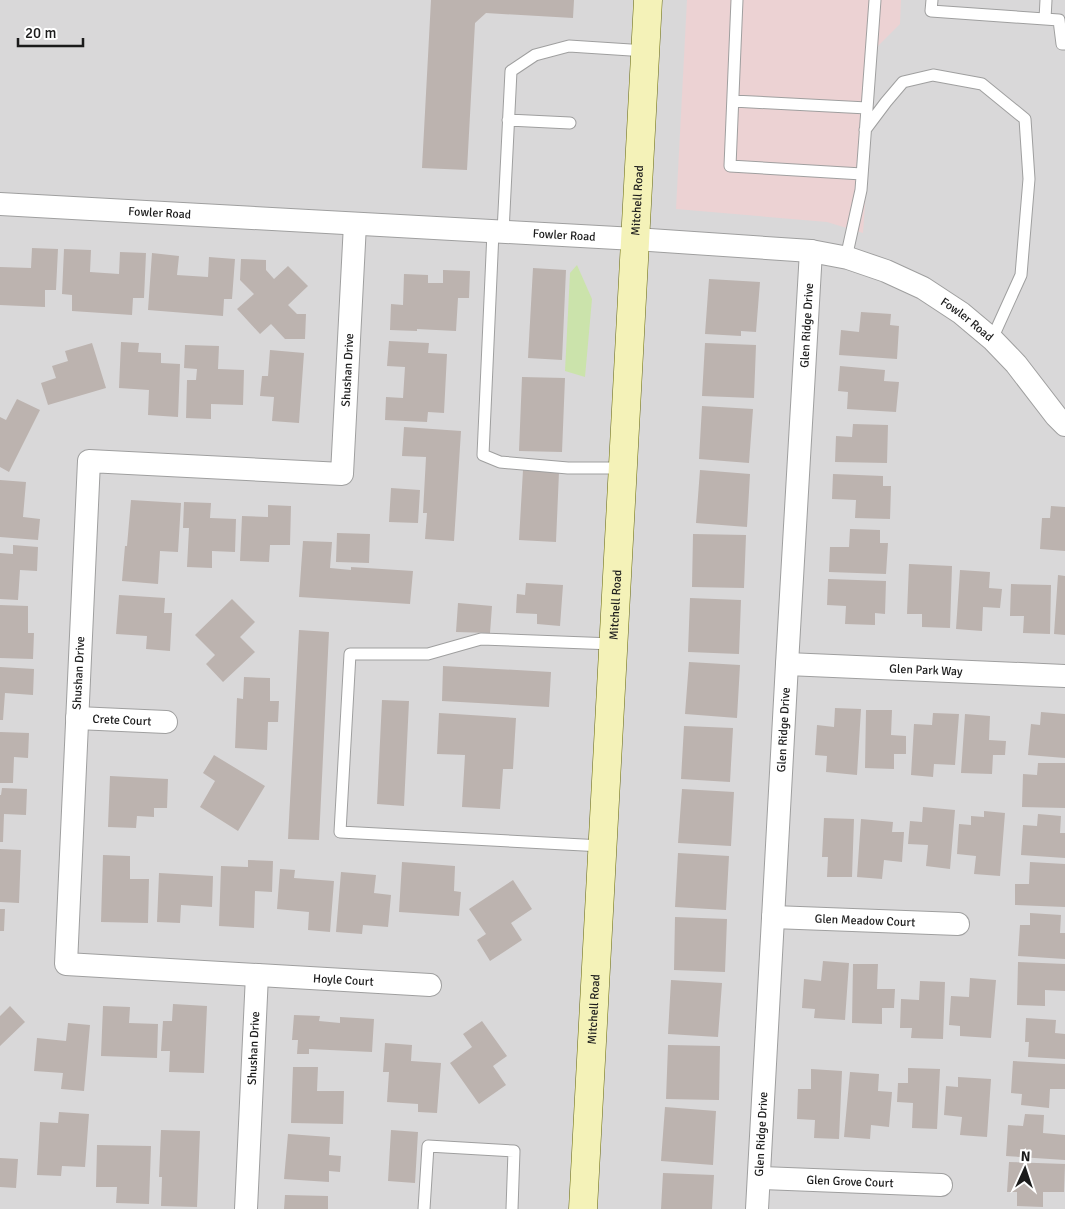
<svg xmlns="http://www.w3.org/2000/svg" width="1065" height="1209" font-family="Signika,sans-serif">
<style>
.residential{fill:#d9d8d9}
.commercial{fill:#ecd2d3}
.grass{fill:#cbe3ab}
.building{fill:#bcb3af}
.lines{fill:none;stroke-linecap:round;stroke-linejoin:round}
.lane-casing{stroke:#9f9f9f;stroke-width:13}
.street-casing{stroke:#9f9f9f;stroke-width:24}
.secondary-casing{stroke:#66680c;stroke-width:29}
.lane{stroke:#fff;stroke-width:11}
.street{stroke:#fff;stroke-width:22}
.secondary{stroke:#f4f2b8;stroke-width:28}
.labels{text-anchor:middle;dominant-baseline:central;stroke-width:4;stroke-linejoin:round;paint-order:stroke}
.street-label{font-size:12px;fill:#1b1b1b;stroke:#fff}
</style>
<rect width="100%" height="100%" fill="#ece8e2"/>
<!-- residential -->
<path class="residential" d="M0,0H1065V1209H0Z"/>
<!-- commercial -->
<path class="commercial" d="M687,0H901L900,24L876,48L863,233L827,222L676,209Z"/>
<!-- grass -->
<path class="grass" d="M577,265L592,299L585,377L565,371L570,273Z"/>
<!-- building -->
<path class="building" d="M431,0H574L573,18L486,13L475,23L467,170L422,168Z
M32,248L58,249L56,290H45V307L0,305V267L31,268Z
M64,249L91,250L90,272L119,274L120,252L146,253L144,298H133L132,315L72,311V295L62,294Z
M152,253L179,256L177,275L208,277L209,257L235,259L232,299H224L223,316L148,310Z
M241,259L266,260V270L274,279L288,266L308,286L288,305L297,314H306L305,339H285L271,324L260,334L237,309L254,294L240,280Z
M533,268L566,270L562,360L528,358Z
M443,270L470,271L469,298H458L456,331L417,329V331L390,330L391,304L403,305L404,274L428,275V283H443Z
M709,279L760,282L756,332L741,331V336L705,334Z
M861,312L891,314L890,325L899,326L897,359L839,355L841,330L859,332Z
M389,341L429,343L428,353L447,354L444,413L428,412L427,422L385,420L386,397L403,398L405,367L387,366Z
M121,342L139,343L138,352L161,353V363L180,364L178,417L148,415L149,390L119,388Z
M92,343L106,388L48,405L41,383L56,378L52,366L68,361L65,351Z
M705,343L756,345L754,398L702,396Z
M185,345L219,346L218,369L244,370L243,405L211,404V419L186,418L187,380H196L197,369L184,368Z
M270,350L304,353L299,423L272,421L274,397L260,396L262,376H268Z
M840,366L885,370L884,381L899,382L896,412L847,409L848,392L838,391Z
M522,377L565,378L562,452L519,451Z
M17,399L40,410L9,472L0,467V417L6,420Z
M702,406L753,409L749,463L699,459Z
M853,424L888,425L887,463L835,462L836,436L852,437Z
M404,427L461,431L454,541L425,539L427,513H423L426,457L402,456Z
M523,470L559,472L556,542L519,540Z
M700,470L750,474L747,527L696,523Z
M833,474L883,476V486H891L890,519L855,518L856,500L832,499Z
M0,480L26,482L23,517L40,519L38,540L0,537Z
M391,488L420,490L418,523L389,522Z
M131,500L181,503L178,552L160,551L158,584L122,581L125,546H127Z
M184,502L211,503L210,518L236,519L235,552L212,551V568L187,567L189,528H183Z
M268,505L291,506L290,545H270L269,562L240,561L242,516L268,517Z
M1051,506L1065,507V551L1040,549L1042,518H1050Z
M850,529L880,530V543H888L886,574L829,572L830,547H849Z
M337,533L370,534L369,563L336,562Z
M693,534L746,535L744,588L692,587Z
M303,541L332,542L330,568L351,570V567L413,571L410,604L299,597Z
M13,545L38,547L37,571L20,570L18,600L0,599V553L13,554Z
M909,564L952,566L950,628L922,627V614H907Z
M960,570L990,572L989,588L1002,589L1000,608L983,607L982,631L956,629Z
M1058,575L1065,576V635L1054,634Z
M828,579L886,581L885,614L875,613V625L845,624L846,606L827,605Z
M526,583L563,585L560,626L537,624V614L516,613L517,594L525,595Z
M1011,584L1051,585L1050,634L1023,633L1024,616H1010Z
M119,595L165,598L164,613H172L170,651L146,649L147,636L116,634Z
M690,598L741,600L739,654L688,652Z
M232,599L255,622L240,637L255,652L223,682L206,664L215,655L195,635Z
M458,603L492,606L490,633L456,632Z
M0,605L28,606V633H34L33,659L0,658Z
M299,630L329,632L319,840L288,839Z
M689,662L740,665L737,718L685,714Z
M443,666L551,672L549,707L442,701Z
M0,667L34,669L33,695L5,693L3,720H0Z
M244,677L270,678V701H279L278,722H268L267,750L235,748L237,698L243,699Z
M382,700L409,701L404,806L377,804Z
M835,708L861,709L857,775L826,772L827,756L815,755L817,725L834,727Z
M866,710H892L891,735L906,736V754H894V769L865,768Z
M1041,712L1065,714V758L1028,755L1031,724L1040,725Z
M439,713L516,718L513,769H503L500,809L462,807L465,755L437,754Z
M933,713L959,714L955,765L934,764L933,777L911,775L914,724L932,725Z
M965,714L990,716L989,740L1006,741L1005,755H993L992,774L961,773Z
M684,726L733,728L730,782L681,779Z
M0,732L29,733L28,758L14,757L13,783H0Z
M214,755L265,786L238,831L200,807L215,781L203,773Z
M1038,763H1065V808L1022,807L1023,774L1037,775Z
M110,776L168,779L167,808H154V817L137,816L136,828L108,827Z
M2,788L27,789L26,815L4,814L3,842H0V795H1Z
M682,789L734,792L731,846L678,843Z
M923,807L955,810L950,869L926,866L928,845L908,844L910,821L922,822Z
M984,811L1005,813L1000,876L974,874L976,856L957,854L959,824L971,825V816L984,817Z
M1038,814L1061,816L1060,833H1065V858L1021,855L1023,825L1037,826Z
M824,818L854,819L852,877H827L828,857H822Z
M861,819L893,822L892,832H904L902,862L884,860L882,879L857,877Z
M0,849L21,850L19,903L0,902Z
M678,853L729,856L726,910L675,907Z
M103,855L130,856V879H149L148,923L101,922Z
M248,860L273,861L272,892L255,891L254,928L219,926L221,866L248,867Z
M402,862L455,866L454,891L461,892L459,916L399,912Z
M1030,862L1065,864V907L1015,905V884H1029Z
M280,869L295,870L294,878L334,881L330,932L308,930L309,912L277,909Z
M341,872L376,875L374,893L391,895L388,927L363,925L362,934L336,932Z
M159,873L213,876L212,907L181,905L180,923L157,922Z
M513,880L532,909L511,923L522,940L490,961L477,940L486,934L469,909Z
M0,909H5L4,931H0Z
M1030,913L1061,915L1060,933H1065V959L1018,956L1020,925H1030Z
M675,917L727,919L725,972L674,970Z
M823,961L849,963L845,1020L814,1018L815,1009L802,1008L804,979L821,981Z
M1018,962L1065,964V991L1045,990V1006L1017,1005Z
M853,964H878L877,989H895L894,1008H882V1024L852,1023Z
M970,978L996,980L991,1038L960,1036V1026L949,1025L951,996L969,997Z
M671,980L722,983L718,1037L668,1034Z
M920,981L945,982L943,1039L911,1038L912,1028H900L901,999L919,1000Z
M173,1004L207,1006L204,1073L169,1072L170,1051H161L163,1021H172Z
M10,1006L25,1022L0,1046V1016Z
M103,1006L130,1007L129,1023L158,1024L157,1058L101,1056Z
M294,1015L320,1016L319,1021L340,1023V1017L374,1019L372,1052L309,1049V1054H297L298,1040H292Z
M1026,1018L1056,1020L1055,1033L1065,1034V1059L1028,1057L1029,1042H1025Z
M482,1021L507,1056L493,1066L506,1085L479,1104L450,1063L472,1047L463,1034Z
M68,1023L90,1025L84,1091L61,1089L63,1073L34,1071L37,1038L66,1041Z
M385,1043L412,1045L411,1061L441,1063L437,1113L418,1112V1104L387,1102L389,1072H383Z
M668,1045L720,1046L719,1100L666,1099Z
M1013,1061L1065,1064V1089H1050L1049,1108L1021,1105L1022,1094L1011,1093Z
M293,1067H318L317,1091H344L343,1124L291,1123Z
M908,1068L940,1069L937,1129L912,1128L913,1103L897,1102L898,1083H908Z
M811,1069L842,1071L839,1139L814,1138L815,1120L797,1119L798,1089H811Z
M850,1072L879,1074L878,1091L892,1092L889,1127L871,1125L870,1139L844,1137Z
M958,1077L991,1079L987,1137L960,1135L962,1117L944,1115L946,1086L958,1087Z
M665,1107L716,1111L713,1165L661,1161Z
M59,1112L89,1114L85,1167L62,1166L61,1176L37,1175L40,1122L58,1123Z
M1025,1114L1044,1115L1043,1133L1065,1135V1160L1006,1156L1008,1125L1023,1126Z
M161,1130L200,1131L197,1207L161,1206L162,1177H159Z
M391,1130L418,1132L415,1183L388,1181Z
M288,1134L330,1137L329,1155L341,1156L340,1172L329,1171V1182L284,1179Z
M97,1145L151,1146L149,1204L116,1203L117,1187H96Z
M0,1158L18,1159L16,1188L0,1187Z
M1009,1162L1065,1164L1064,1192H1043V1207L1017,1206V1192H1007Z
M663,1173L714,1175L712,1209H661Z
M285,1195L328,1196V1209H284Z"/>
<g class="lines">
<defs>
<path id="lane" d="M737,0L730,166L862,174
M932,0L931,11L1059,20L1062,44H1065
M1045,19L1046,0
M733,101L867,108
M508,120L570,123
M865,130L886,102L903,82L933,75L982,84L1025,119L1029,179L1021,275L992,339
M493,232L483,455L500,462L568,468H623
M503,232L511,71L535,55L569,46L646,51
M846,258L861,190L875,0
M602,846L340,832L350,654H428L481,639L613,644
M424,1209L428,1146L514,1151L512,1209"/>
<g id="street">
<path id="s1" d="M0,204L635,239L811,251L848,258L886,271L923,288L961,313L992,339L1016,364L1056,416L1065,425"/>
<path id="s2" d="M355,224L342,474L89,461L66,964L430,985"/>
<path id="s3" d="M787,664L1065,676"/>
<path id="s4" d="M77,718L166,722"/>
<path id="s5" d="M773,917L958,924"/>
<path id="s6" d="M759,1178L941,1185"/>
<path id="s7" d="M246,1209L257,975"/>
<path id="s8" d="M757,1209L787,664L811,251"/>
</g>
<g id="secondary">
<path id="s9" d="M583,1209L648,0"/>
</g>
</defs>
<!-- lane casing -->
<use href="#lane" class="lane-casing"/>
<!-- street casing -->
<use href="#street" class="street-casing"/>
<!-- secondary casing -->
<use href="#secondary" class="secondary-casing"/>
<!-- lane -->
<use href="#lane" class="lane"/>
<!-- street -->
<use href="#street" class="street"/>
<!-- secondary -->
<use href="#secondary" class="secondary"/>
</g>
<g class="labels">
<!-- street labels -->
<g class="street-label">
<text stroke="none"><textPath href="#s9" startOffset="1010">Mitchell Road</textPath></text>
<text stroke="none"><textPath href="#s1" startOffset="160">Fowler Road</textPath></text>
<text stroke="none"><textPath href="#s1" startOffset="565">Fowler Road</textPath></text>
<text stroke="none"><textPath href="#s1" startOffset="985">Fowler Road</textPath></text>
<text stroke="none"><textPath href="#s8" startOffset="885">Glen Ridge Drive</textPath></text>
<text transform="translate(348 370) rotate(-87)">Shushan Drive</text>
<text stroke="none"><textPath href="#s9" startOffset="605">Mitchell Road</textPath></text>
<text stroke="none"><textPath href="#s3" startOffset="139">Glen Park Way</textPath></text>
<text transform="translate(79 673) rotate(-87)">Shushan Drive</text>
<text stroke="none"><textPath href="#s4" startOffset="45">Crete Court</textPath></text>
<text stroke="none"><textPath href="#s8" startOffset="480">Glen Ridge Drive</textPath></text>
<text stroke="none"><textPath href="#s5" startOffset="92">Glen Meadow Court</textPath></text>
<text stroke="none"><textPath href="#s2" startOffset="1285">Hoyle Court</textPath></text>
<text stroke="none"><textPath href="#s9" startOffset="200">Mitchell Road</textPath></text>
<text stroke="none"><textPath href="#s7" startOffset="161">Shushan Drive</textPath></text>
<text stroke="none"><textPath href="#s8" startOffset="75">Glen Ridge Drive</textPath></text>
<text stroke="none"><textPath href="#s6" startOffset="91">Glen Grove Court</textPath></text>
</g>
</g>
<!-- north arrow -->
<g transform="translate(1025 1169) rotate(3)" stroke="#ffffff" stroke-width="4" paint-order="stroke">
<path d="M0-4L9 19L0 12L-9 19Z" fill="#1b1b1b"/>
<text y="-8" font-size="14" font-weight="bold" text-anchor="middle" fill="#1b1b1b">N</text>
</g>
<!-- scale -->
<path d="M18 38v8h65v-8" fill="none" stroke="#1b1b1b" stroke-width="2.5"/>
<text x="25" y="38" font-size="15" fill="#1b1b1b" stroke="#ffffff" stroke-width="4" paint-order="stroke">20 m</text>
</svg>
